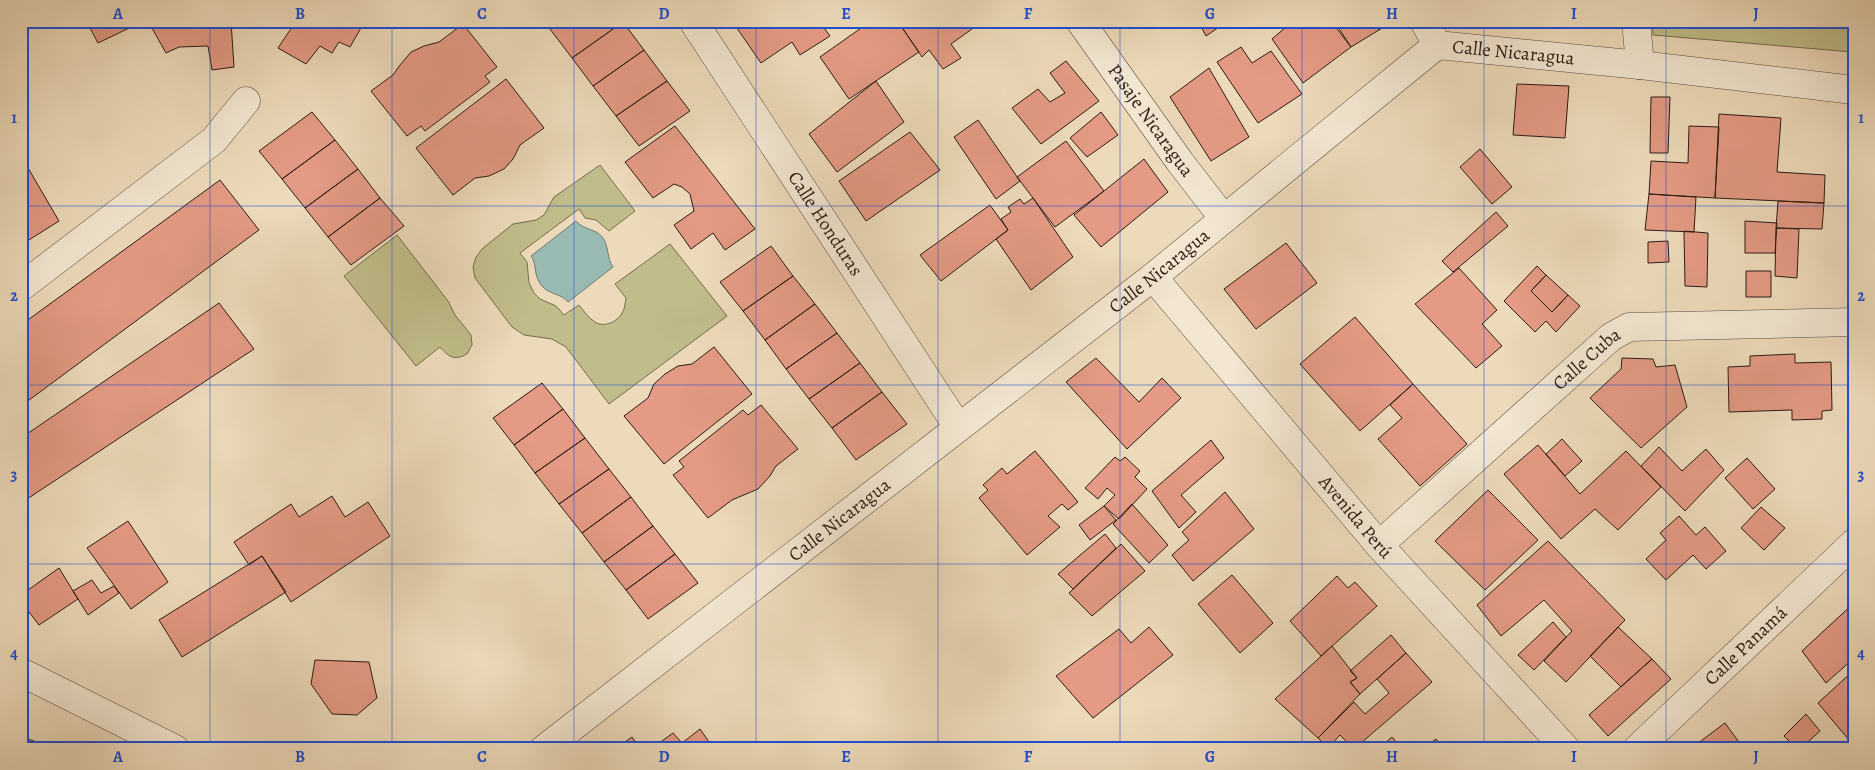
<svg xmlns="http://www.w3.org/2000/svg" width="1875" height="770" font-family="Alegreya,serif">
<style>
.green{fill:#c0bd8a;stroke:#766c50}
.water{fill:#99bab2;stroke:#6d7b73}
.building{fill:#e49a84;stroke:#2b1c15}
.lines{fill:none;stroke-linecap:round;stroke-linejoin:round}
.minor-casing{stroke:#5c4c3e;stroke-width:29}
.minor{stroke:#f3e7d2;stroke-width:28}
.grid{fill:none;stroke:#1d4ed8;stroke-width:1;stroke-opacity:0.55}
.labels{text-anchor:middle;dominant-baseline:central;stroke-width:4.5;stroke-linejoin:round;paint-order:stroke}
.street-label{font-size:19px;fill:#2b1c15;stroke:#f3e7d2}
.neatline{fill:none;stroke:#1d4ed8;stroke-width:2}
.grid-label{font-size:16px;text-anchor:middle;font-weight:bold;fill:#1d4ed8}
</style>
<rect width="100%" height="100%" fill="#eddaba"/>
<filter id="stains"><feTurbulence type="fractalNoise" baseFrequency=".004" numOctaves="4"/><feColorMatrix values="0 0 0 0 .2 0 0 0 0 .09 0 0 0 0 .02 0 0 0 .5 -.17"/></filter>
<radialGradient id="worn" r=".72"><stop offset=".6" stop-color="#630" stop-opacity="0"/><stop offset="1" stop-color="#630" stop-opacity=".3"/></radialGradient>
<!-- green -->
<path class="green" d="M1652,21H1854L1852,52L1653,35Z
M600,165L635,211L609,231L596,220L585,218L579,209L520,253L527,262L529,283L534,293L540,299L556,306L564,315L579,305C584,311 588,318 595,322C604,328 617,322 622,313C625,309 625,303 626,298L615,284L670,244L727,316L609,404L566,347L552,339L524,335L512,327L475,278L473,267L476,257L483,248L513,224L536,220L544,215L554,197Z
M397,235L448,301L455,315L471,335L472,345L467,354C454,361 449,357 440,347L416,366L344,276Z"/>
<!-- water -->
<path class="water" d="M576,221C583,230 596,228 603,238C609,247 607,259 613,267L568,302C562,294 552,295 544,288C532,277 538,265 531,256Z"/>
<!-- building -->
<path class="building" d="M103,21H144L98,43L90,28Z
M148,21H231L234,67L212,70L208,46L179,47L166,53Z
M296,21H365L350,47L339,42L332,53L320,46L306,64L278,48Z
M544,21H561L550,29Z
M561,21H623V22L572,58L550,29Z
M732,21H819L830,36L800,55L792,42L761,63Z
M871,21H912L903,29L919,52L849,99L820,57Z
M912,21H983L951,44L961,58L943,69L929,50L922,57L903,29Z
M1198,21H1228L1206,36Z
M1280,21H1331L1351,47L1303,83L1272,39L1286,27Z
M1334,21H1374L1379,30L1351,47Z
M1374,21H1394L1379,30Z
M623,22L644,50L593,86L572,58Z
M463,24L497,67L485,76L490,82L425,131L421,126L407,136L371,91L393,75L400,65L411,52L424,46L439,42Z
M1241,47L1252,63L1271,51L1302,94L1258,123L1217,62Z
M644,50L667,81L616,116L593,86Z
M1066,61L1099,101L1041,144L1012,108L1038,89L1050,102L1065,93L1050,73Z
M1209,68L1249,137L1211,161L1170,97Z
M506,79L544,128L520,145L513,159L504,169L489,176L475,178L453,195L416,148Z
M667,81L690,111L639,146L616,116Z
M876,81L904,122L837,172L809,134Z
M1517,84L1569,86L1565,138L1513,135Z
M1651,97H1670L1668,153H1650Z
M312,112L335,140L282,179L259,151Z
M1101,112L1118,135L1087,157L1070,138Z
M1719,114L1781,118L1777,172L1825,175L1824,203L1715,198Z
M978,120L1020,181L996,199L954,137Z
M675,126L755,229L725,250L713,233L691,249L674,225L694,211L690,194L682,187L674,184L653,198L625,162Z
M1689,126L1719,127L1715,198L1649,194L1651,161L1688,163Z
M910,132L940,170L866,221L839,181Z
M335,140L358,169L305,208L282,179Z
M1066,141L1104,191L1055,227L1017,177Z
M1480,149L1512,187L1492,204L1460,167Z
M21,156L59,221L21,245Z
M1144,159L1168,192L1101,247L1074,215Z
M358,169L380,198L328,237L305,208Z
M220,180L259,230L21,406V325Z
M1649,194L1696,197L1694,232L1645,230Z
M380,198L404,226L351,265L328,237Z
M1033,198L1073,257L1031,290L996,239L1008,230L1001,219L1011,212L1008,207L1020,199L1024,204Z
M1778,201L1824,203L1822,229L1776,228Z
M990,205L1008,230L941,281L920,255Z
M1496,212L1508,226L1453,272L1442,261Z
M1745,221L1777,223L1775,253H1745Z
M1776,228L1799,229L1797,278L1775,276Z
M1684,231L1708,233L1707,287L1685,286Z
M1668,241L1669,262L1648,263V242Z
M1286,243L1317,283L1256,329L1224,289Z
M771,246L793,276L743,311L720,282Z
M1537,266L1546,275L1531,291L1552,312L1568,295L1580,306L1556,332L1546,321L1535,332L1504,301Z
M1459,268L1497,310L1482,324L1502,346L1476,368L1415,304Z
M1746,271H1771V297H1746Z
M1546,275L1568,295L1552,312L1531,291Z
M793,276L815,304L765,340L743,311Z
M219,303L254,349L21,503V438Z
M815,304L837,333L786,369L765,340Z
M1355,317L1413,384L1360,431L1300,364Z
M837,333L860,363L809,399L786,369Z
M714,347L752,394L664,464L624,416L648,398L654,384L665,374L678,366L692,364Z
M1795,354V363L1831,362L1832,410L1822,411V419L1792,420V410L1729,412L1728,367L1750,366V356Z
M1096,358L1139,402L1162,378L1181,398L1127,449L1066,382Z
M1622,358L1653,359L1656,367L1675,365L1687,407L1641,448L1590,398L1621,369Z
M860,363L882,392L832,428L809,399Z
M542,383L563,409L514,445L493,418Z
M1413,384L1467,444L1420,486L1378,439L1402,418L1390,405Z
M882,392L907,424L856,460L832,428Z
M761,405L798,449L776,466L770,476L758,489L732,500L708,518L673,475L684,467L679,461L743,410L748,415Z
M563,409L585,438L535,473L514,445Z
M585,438L609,469L559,504L535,473Z
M1562,439L1582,461L1565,476L1546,454Z
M1211,440L1224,458L1181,495L1196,512L1179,528L1152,491Z
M1538,445L1580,494L1626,451L1661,487L1618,530L1595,509L1561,539L1504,474Z
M1659,447L1682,471L1706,449L1724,470L1685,511L1641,466Z
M1035,451L1078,502L1068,510L1062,504L1048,516L1060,527L1027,555L979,498L988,490L983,485L1002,468L1007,474Z
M1115,457L1120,461L1125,457L1140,471L1135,477L1147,489L1119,519L1104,506L1115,495L1107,488L1098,499L1085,488Z
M1747,458L1775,489L1753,509L1725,478Z
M609,469L631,497L582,533L559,504Z
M1488,490L1538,540L1485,590L1435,541Z
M1225,492L1254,529L1193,581L1172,555L1189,540L1182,532Z
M332,496L345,517L368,502L390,536L291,602L262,556L249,565L234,542L291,504L299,517Z
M631,497L653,526L604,562L582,533Z
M1132,504L1168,545L1149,563L1113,524Z
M1104,506L1116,520L1090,540L1079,525Z
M1761,507L1785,528L1764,550L1741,528Z
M1679,516L1696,535L1705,527L1726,551L1706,569L1693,555L1666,580L1646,559L1666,540L1660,533Z
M128,521L168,582L131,609L87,548Z
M653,526L675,554L626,590L604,562Z
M1105,534L1116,548L1073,589L1058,574Z
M1548,541L1625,620L1566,682L1544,661L1572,631L1544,600L1501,636L1477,605Z
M1121,544L1145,571L1092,616L1069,593Z
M675,554L698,583L648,619L626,590Z
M262,556L286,592L182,657L159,620Z
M59,568L78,599L39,625L26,608L21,611V595Z
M1232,575L1273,623L1240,653L1198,604Z
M1337,576L1348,588L1355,582L1377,606L1321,656L1290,621Z
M92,580L101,593L114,586L119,593L88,615L73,591Z
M1854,603V658L1826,683L1802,651Z
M1553,622L1566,637L1534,670L1518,655Z
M1149,627L1173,655L1093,718L1056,676L1119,629L1131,643Z
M1618,627L1652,659L1621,687L1590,656Z
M1391,635L1406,653L1360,694L1350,682L1357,678L1350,671Z
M1332,646L1357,678L1350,682L1360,694L1318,738L1275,699Z
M1406,653L1432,682L1354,749L1340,735L1328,748L1318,738L1354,702L1365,714L1389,693L1377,679Z
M1652,659L1671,679L1608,736L1589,715Z
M315,660L369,662L377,698L357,715L332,714L311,684Z
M1854,670V746L1818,703Z
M1806,714L1820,731L1800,749H1797L1784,736Z
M1725,723L1744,749H1690Z
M700,729L714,749H651L673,733L682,743Z
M21,737L37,742L41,749H21Z
M632,737L640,749H615Z
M1392,737L1402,749H1378Z
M1436,739L1445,749H1422Z"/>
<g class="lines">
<defs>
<g id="minor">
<path id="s1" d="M693,21L958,427"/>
<path id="s2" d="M1080,21L1180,162L1224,219"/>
<path d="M1424,21L1437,45"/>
<path d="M1636,21L1640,65"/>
<path id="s3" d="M1153,277L1379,545L1566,749"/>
<path d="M21,287L214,140L246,101"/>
<path id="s4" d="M1379,545L1611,337L1629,327L1854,322"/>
<path d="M21,672L175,749"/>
<path id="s5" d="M544,749L1153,277L1437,45L1640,65L1854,90"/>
<path id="s6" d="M1637,749L1854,543"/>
</g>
</defs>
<!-- minor casing -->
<use href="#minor" class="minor-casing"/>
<!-- minor -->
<use href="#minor" class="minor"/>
</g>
<!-- grid -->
<path class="grid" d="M210,21V749M392,21V749M574,21V749M756,21V749M938,21V749M1120,21V749M1302,21V749M1484,21V749M1666,21V749M21,206H1854M21,385H1854M21,564H1854"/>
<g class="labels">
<!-- street labels -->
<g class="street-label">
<text stroke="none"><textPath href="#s5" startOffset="1214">Calle Nicaragua</textPath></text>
<text stroke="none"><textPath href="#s2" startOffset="122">Pasaje Nicaragua</textPath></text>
<text stroke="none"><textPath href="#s1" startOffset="242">Calle Honduras</textPath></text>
<text stroke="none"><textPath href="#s5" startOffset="779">Calle Nicaragua</textPath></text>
<text stroke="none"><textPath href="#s4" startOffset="279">Calle Cuba</textPath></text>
<text stroke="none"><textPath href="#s3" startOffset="314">Avenida Perú</textPath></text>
<text stroke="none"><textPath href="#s5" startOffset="374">Calle Nicaragua</textPath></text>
<text stroke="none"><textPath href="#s6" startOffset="150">Calle Panamá</textPath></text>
</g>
</g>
<!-- margin -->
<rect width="1875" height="770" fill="none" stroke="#eddaba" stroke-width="55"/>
<rect x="28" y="28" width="1820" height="714" class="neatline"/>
<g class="grid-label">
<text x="118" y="19">A</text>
<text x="300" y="19">B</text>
<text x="482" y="19">C</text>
<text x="664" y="19">D</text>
<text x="846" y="19">E</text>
<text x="1028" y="19">F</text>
<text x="1210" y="19">G</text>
<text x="1392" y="19">H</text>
<text x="1574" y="19">I</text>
<text x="1756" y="19">J</text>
<text x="14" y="123">1</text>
<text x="1861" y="123">1</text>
<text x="14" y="301">2</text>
<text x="1861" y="301">2</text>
<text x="14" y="480">3</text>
<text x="1861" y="480">3</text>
<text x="14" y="659">4</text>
<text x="1861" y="659">4</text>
<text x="118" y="762">A</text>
<text x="300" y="762">B</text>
<text x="482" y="762">C</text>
<text x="664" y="762">D</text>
<text x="846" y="762">E</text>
<text x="1028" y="762">F</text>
<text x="1210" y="762">G</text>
<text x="1392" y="762">H</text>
<text x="1574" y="762">I</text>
<text x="1756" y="762">J</text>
</g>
<rect width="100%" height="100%" filter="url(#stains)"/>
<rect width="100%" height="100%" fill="url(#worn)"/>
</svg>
